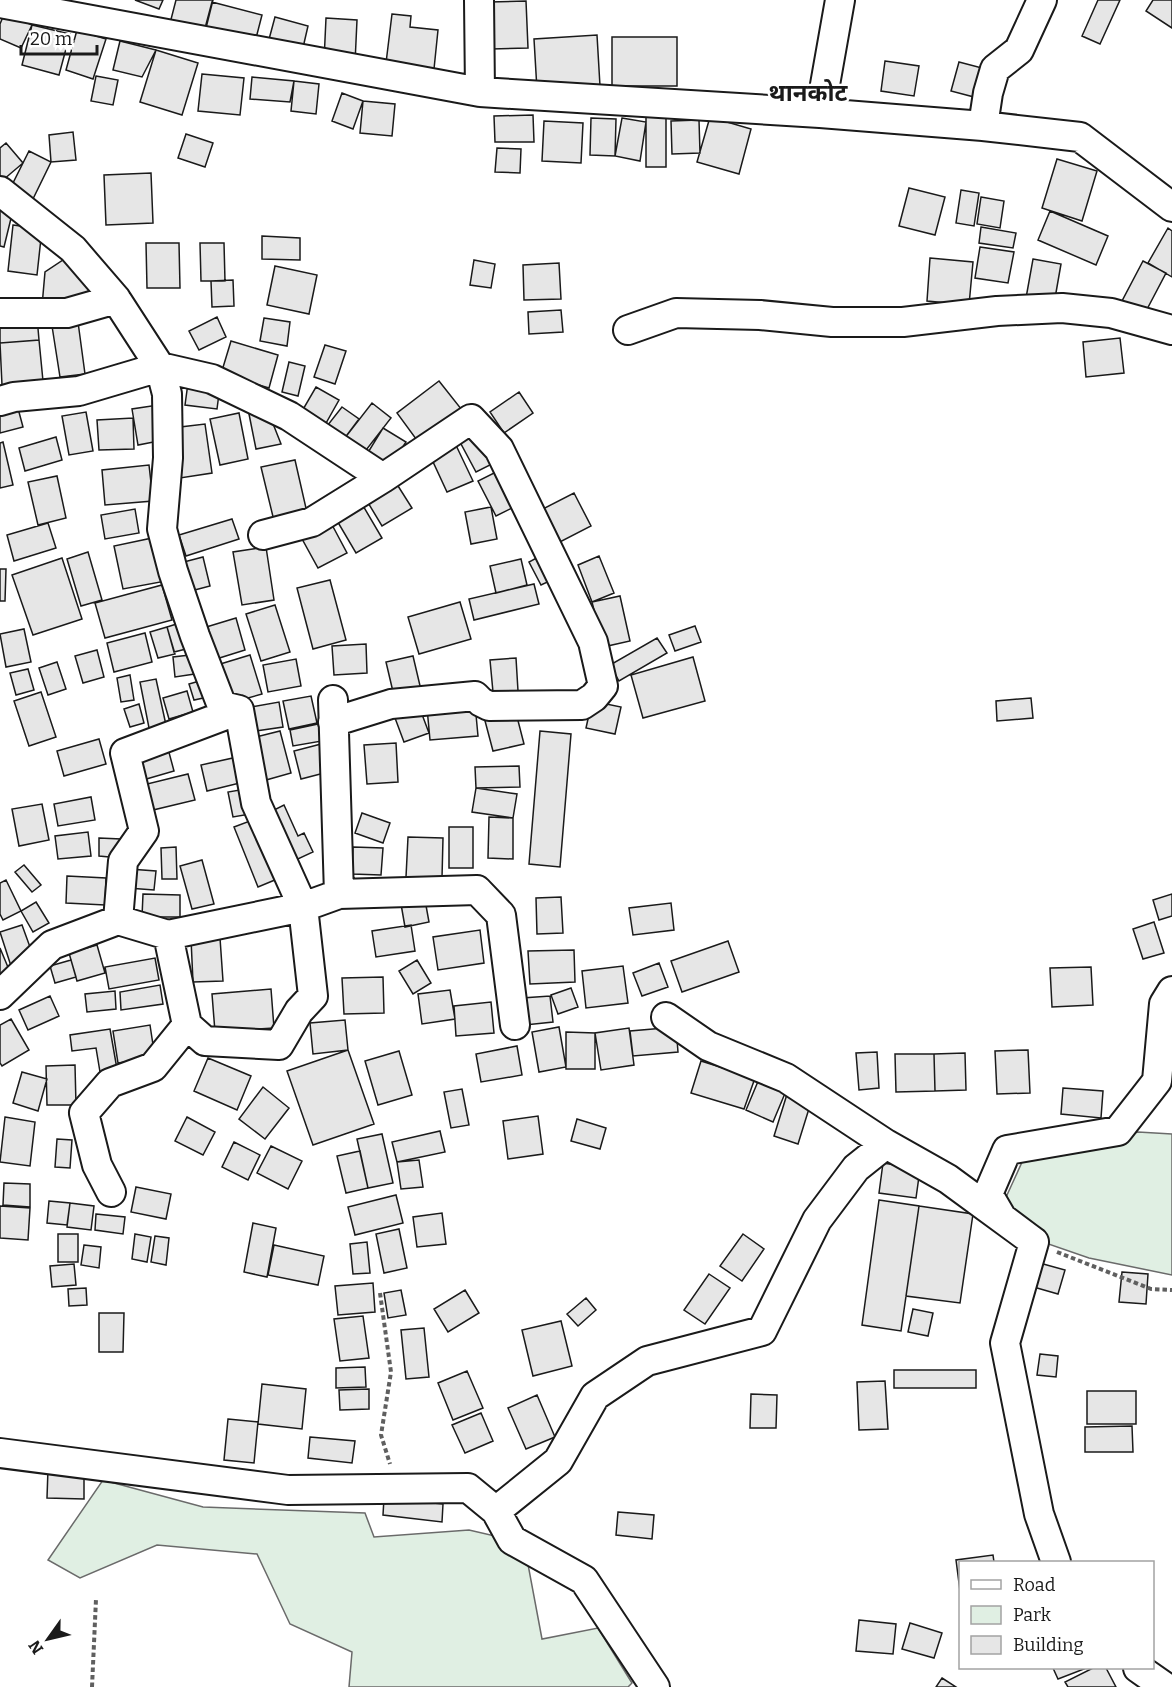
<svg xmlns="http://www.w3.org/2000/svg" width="1172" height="1687" font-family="Bitter,'Noto Sans Devanagari',serif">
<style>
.green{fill:#e0efe3;stroke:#6a6a6a;stroke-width:1.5}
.building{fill:#e6e6e6;stroke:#1a1a1a;stroke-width:1.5}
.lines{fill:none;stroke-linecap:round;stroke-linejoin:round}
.minor-casing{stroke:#1a1a1a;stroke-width:32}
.path{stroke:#5f5f5f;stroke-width:4;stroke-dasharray:4.5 3;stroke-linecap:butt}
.minor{stroke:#fff;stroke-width:28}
.labels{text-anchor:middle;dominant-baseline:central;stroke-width:4.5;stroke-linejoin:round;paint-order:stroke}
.district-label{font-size:24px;font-weight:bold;fill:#1a1a1a;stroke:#fff}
</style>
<rect width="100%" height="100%" fill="#fff"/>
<!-- green -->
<path class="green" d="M1138,1132L1172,1134V1275L1089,1258L1011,1231L1002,1206L1023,1160Z
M103,1480L203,1507L365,1513L374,1537L469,1530L512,1540L527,1559L542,1639L598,1628L632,1683L628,1687H349L352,1652L290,1624L257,1554L157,1545L80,1578L48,1560Z"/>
<!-- building -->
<path class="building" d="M135,0H163L159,9Z
M176,0H213L203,40L168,31Z
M1098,0H1120L1100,44L1082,36Z
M1153,0H1172V28L1146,11Z
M526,1L528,48L491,49L489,2Z
M212,2L262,15L254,46L204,32Z
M5,12L32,25L21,48L0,39V24Z
M392,14L411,16L410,27L438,30L434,69L386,63Z
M275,17L308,26L302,52L268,43Z
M326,18L357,20L355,63L324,61Z
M32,25L70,34L59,75L22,65Z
M77,30L106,39L93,79L66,70Z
M597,35L600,86L537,90L534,39Z
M612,37H677V86H612Z
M120,41L156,50L142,77L113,70Z
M156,50L198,63L182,115L140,102Z
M885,61L919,66L914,96L881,91Z
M959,62L982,68L974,97L951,91Z
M202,74L244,78L240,115L198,111Z
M96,76L118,80L113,105L91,101Z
M252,77L294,81L290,102L250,99Z
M294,81L319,84L316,114L291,111Z
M342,93L363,101L353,129L332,121Z
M363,101L395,104L392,136L360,133Z
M533,115L534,142H495L494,116Z
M646,117H666V167H646Z
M710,117L751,129L739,174L697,162Z
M591,118L616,119L615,156L590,155Z
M622,118L646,122L640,161L615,156Z
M699,120L700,153L672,154L671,121Z
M544,121L583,123L581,163L542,161Z
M73,132L76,160L51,162L49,135Z
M186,134L213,143L205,167L178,158Z
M6,143L23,163L3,180L0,176V148Z
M497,148L521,149L520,173L495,172Z
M29,151L51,162L30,205L8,193Z
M1057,159L1097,171L1082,221L1042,208Z
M151,173L153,223L106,225L104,175Z
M909,188L945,197L935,235L899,226Z
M961,190L979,193L974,226L956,223Z
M981,197L1004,201L1000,228L977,224Z
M0,202L14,206L4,247L0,246Z
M1050,211L1108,236L1096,265L1038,240Z
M13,225L42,229L37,275L8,271Z
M981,227L1016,233L1013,248L979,243Z
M1168,228L1172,231V277L1148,263Z
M262,236L300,238V260L262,259Z
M146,243H179L180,288H147Z
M200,243H224L225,281H201Z
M980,247L1014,252L1008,283L975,278Z
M66,258L98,298L42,306L45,272Z
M930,258L973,262L969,305L927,301Z
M1033,259L1061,264L1054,304L1026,298Z
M474,260L495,264L491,288L470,285Z
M1143,261L1166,273L1145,313L1122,301Z
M559,263L561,299L524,300L523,265Z
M275,266L317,275L309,314L267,305Z
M233,280L234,306L212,307L211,281Z
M561,310L563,332L529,334L528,312Z
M37,317L39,340L0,343V320Z
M217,317L226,337L199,350L189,331Z
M264,318L290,322L287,346L260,341Z
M78,322L85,374L60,377L52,326Z
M1120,338L1124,373L1086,377L1083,342Z
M39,340L43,381L2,385L0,343Z
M231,341L278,355L269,388L221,374Z
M325,345L346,351L335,384L314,377Z
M289,362L305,366L298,396L282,392Z
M439,381L462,410L419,443L397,413Z
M188,383L220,386L217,409L185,405Z
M316,387L339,400L321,432L298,418Z
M519,392L533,413L504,433L490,412Z
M16,401L23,427L0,433V406Z
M372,403L391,418L363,454L344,439Z
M158,405L164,440L138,445L132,409Z
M342,407L359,419L344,439L327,426Z
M268,411L281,444L256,449L249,414Z
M86,412L93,451L69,455L62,416Z
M239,413L248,459L220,465L210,419Z
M133,418L134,449L99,450L97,420Z
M205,424L212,473L180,478L172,428Z
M383,428L406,442L389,468L367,454Z
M476,434L492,464L476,472L460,442Z
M56,437L62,460L25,471L19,448Z
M453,439L473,481L447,492L428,451Z
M3,442L13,485L0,488V443Z
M295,460L308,517L275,525L261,467Z
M149,465L153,501L105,505L102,470Z
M498,471L516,506L496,516L478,481Z
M57,476L66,518L38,525L28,482Z
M393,478L412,508L382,526L364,496Z
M574,493L591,526L556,544L539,511Z
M362,504L382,538L356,553L336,519Z
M491,507L497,539L471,544L465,512Z
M135,509L139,533L105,539L101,515Z
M232,519L239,539L186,556L179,535Z
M330,521L347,553L318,568L301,537Z
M48,523L56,548L14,561L7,535Z
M157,537L166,581L123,589L114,546Z
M266,547L274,600L242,605L233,552Z
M88,552L102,600L81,606L67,559Z
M542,555L554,579L541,585L529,562Z
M599,556L614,593L592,602L578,565Z
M203,557L210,586L187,592L180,563Z
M62,558L82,619L33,635L12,575Z
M521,559L527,585L496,593L490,566Z
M0,569H6L5,601H0Z
M330,580L346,640L313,649L297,588Z
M534,584L539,604L474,620L469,599Z
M162,585L172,620L105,638L95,603Z
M620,596L630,641L603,647L592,602Z
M460,602L471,639L419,654L408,617Z
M275,605L290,652L261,661L246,614Z
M236,618L245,650L213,660L203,628Z
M186,621L194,647L174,652L167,627Z
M695,626L701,642L675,651L669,635Z
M167,627L175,654L158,658L150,632Z
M24,629L31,662L6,667L0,634Z
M145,633L152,662L114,672L107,643Z
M657,638L667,653L619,681L610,665Z
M366,644L367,673L334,675L332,646Z
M97,650L104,677L83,683L75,656Z
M198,654L201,673L175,677L173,657Z
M250,655L262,694L230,703L217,665Z
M413,656L421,690L394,696L386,662Z
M693,657L705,701L643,718L631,675Z
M516,658L518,691L493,692L490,660Z
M296,659L301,686L268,692L263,665Z
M57,662L66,689L48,695L39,668Z
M28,669L34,690L16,695L10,673Z
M130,675L134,700L121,702L117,678Z
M156,679L166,725L149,728L140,682Z
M203,680L208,697L194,700L189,684Z
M187,691L193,712L169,719L163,698Z
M41,692L56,737L29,746L14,701Z
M311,696L317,723L289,729L283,701Z
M1031,698L1033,718L997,721L996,701Z
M592,701L621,707L615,734L586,728Z
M279,702L283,727L249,732L245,708Z
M139,704L144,723L130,727L124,709Z
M475,704L478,736L430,740L427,708Z
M420,709L429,733L404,742L395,718Z
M515,709L524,744L493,751L484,717Z
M318,724L322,741L293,746L290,730Z
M280,731L291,773L259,782L248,739Z
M540,731L571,734L560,867L529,864Z
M99,739L106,764L64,776L57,751Z
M325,743L332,771L301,779L294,751Z
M396,743L398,782L367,784L364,745Z
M167,745L174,771L136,782L129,756Z
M242,756L248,781L207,791L201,765Z
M519,766L520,787L476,788L475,767Z
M188,774L195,800L153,810L147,784Z
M251,788L256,813L233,817L228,792Z
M476,788L517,794L513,818L472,812Z
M91,797L95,820L58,826L54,804Z
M42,804L49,840L19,846L12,809Z
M284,805L298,836L304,833L313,852L287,864L264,815Z
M362,813L390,823L383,843L355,833Z
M489,817L513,818V859L488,858Z
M258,818L282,877L258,887L234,827Z
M449,827H473V868H449Z
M88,832L91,856L58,859L55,836Z
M408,837L443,838L442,878L406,877Z
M99,838L121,839L120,858L99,856Z
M176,847L177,879H162L161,848Z
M353,847L383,848L381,875L352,874Z
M202,860L214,904L192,909L180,866Z
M24,865L41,885L32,892L15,872Z
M129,869L156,871L154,890L128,888Z
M67,876L106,878L105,905L66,903Z
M6,880L21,911L3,920L0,914V883Z
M143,894L180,895V917H142Z
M1172,894V916L1159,920L1153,900Z
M561,897L563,933L537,934L536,898Z
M425,900L429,922L405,927L401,904Z
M36,902L49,923L33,932L21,911Z
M671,903L674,930L633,935L629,908Z
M1154,922L1164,953L1143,959L1133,929Z
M22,925L34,958L11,966L0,932Z
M411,925L415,951L376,957L372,931Z
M480,930L484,963L438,970L433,937Z
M220,938L223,981L193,982L191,939Z
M728,941L739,972L682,992L671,961Z
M97,945L105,973L77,981L69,953Z
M0,948L10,972L0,976Z
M574,950L575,982L530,984L528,951Z
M155,958L159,980L109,989L105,967Z
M71,960L76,977L55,983L50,966Z
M417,960L431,983L413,994L399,971Z
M659,963L668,987L642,996L633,973Z
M623,966L628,1003L586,1008L582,971Z
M1091,967L1093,1005L1052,1007L1050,968Z
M383,977L384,1013L344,1014L342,978Z
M160,985L163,1004L121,1010L120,992Z
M571,988L578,1007L558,1014L551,995Z
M271,989L274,1028L215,1032L212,994Z
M450,990L455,1019L422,1024L418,994Z
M115,991L116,1009L87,1012L85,994Z
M50,996L59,1016L28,1030L19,1010Z
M550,996L553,1022L525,1025L522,998Z
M491,1002L494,1033L456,1036L454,1006Z
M11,1019L29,1050L2,1066L0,1063V1025Z
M345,1020L348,1050L313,1054L310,1023Z
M150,1025L155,1058L118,1063L113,1031Z
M559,1027L566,1067L539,1072L532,1032Z
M676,1027L678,1052L633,1056L630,1031Z
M629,1028L634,1065L601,1070L595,1033Z
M110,1029L117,1069L100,1072L96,1048L72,1051L70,1035Z
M566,1032L595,1033V1069H566Z
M517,1046L522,1075L481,1082L476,1054Z
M348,1050L374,1124L313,1145L287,1071Z
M1028,1050L1030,1093L997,1094L995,1051Z
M399,1051L412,1095L378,1105L365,1061Z
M877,1052L879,1088L859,1090L856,1053Z
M965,1053L966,1090L935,1091L934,1054Z
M895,1054H934L935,1091L896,1092Z
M208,1058L251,1076L237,1110L194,1091Z
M701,1061L755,1078L744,1109L691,1093Z
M75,1065L76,1105H47L46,1066Z
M22,1072L47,1079L38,1111L13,1103Z
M759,1079L786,1091L773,1122L746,1110Z
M263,1087L289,1108L265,1139L239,1119Z
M1063,1088L1103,1091L1101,1118L1061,1114Z
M462,1089L469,1125L451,1128L444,1092Z
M788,1091L812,1099L798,1144L774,1136Z
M538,1116L543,1154L508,1159L503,1121Z
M5,1117L35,1122L30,1166L0,1162Z
M187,1117L215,1132L203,1155L175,1141Z
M577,1119L606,1128L600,1149L571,1141Z
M440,1131L445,1152L397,1162L392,1142Z
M382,1134L393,1183L368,1188L357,1139Z
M57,1139L72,1140L70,1168L55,1167Z
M234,1142L260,1155L248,1180L222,1167Z
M271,1146L302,1161L288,1189L257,1173Z
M360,1151L368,1188L346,1193L337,1156Z
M419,1160L423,1187L401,1189L397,1162Z
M883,1163L920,1169L916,1198L879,1193Z
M4,1183L30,1184V1207L3,1205Z
M136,1187L171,1194L166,1219L131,1212Z
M396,1195L403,1223L355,1235L348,1207Z
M879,1200L919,1206L901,1331L862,1325Z
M49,1201L70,1203L67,1225L47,1223Z
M70,1203L94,1206L91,1230L67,1227Z
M0,1206L30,1208L28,1240L0,1238Z
M919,1206L973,1214L960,1303L906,1296Z
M442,1213L446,1244L417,1247L413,1217Z
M96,1214L125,1217L123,1234L95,1230Z
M253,1223L276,1228L267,1277L244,1272Z
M399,1229L407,1268L384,1273L376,1234Z
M58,1234H78V1262H58Z
M135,1234L151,1237L147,1262L132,1259Z
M743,1234L764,1249L742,1281L720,1266Z
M155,1236L169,1238L166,1265L151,1262Z
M367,1242L370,1273L353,1274L350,1244Z
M84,1245L101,1247L99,1268L81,1265Z
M274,1245L324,1256L318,1285L268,1275Z
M1036,1262L1065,1270L1058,1294L1030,1286Z
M74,1264L76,1285L52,1287L50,1266Z
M1122,1272L1148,1274L1146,1304L1119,1302Z
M709,1274L730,1288L705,1324L684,1310Z
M373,1283L375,1312L338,1315L335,1286Z
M86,1288L87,1305L69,1306L68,1289Z
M401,1290L406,1315L388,1318L384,1293Z
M465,1290L479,1313L448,1332L434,1309Z
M586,1298L596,1310L578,1326L567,1314Z
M913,1309L933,1313L928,1336L908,1332Z
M99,1313H124L123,1352H99Z
M363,1316L369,1358L340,1361L334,1319Z
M561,1321L572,1366L533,1376L522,1330Z
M424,1328L429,1377L406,1379L401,1330Z
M1040,1354L1058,1356L1056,1377L1037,1375Z
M365,1367L366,1387L336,1388V1368Z
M894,1370H976V1388H894Z
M467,1371L483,1408L453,1420L438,1383Z
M885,1381L888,1429L859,1430L857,1382Z
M262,1384L306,1389L302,1429L258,1424Z
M369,1389V1409L340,1410L339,1390Z
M1087,1391H1136V1424H1087Z
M751,1394L777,1395L776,1428H750Z
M537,1395L555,1437L526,1449L508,1408Z
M481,1413L493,1441L465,1453L452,1425Z
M228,1419L258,1422L254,1463L224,1460Z
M1132,1426L1133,1452H1085V1427Z
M310,1437L355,1441L352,1463L308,1458Z
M48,1469L84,1470V1499L47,1498Z
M384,1498L443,1504L442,1522L383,1515Z
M618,1512L654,1515L652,1539L616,1535Z
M993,1555L994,1562H960V1591L956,1560Z
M859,1620L896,1624L893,1654L856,1651Z
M910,1623L942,1633L934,1658L902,1649Z
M1053,1668H1083L1084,1669L1058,1679Z
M1093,1668H1106L1116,1687H1068L1065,1682Z
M942,1678L956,1687H936Z"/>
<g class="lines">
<defs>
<path id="minor" d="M479,0L480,92
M0,3L480,92L820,113L983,126L1080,137L1172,207
M820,113L840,0
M983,126L988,93L995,69L1019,50L1042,0
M0,191L73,249L116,299L160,367L167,394L168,458L162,529L173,571L195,636L222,706L239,710L256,803L303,907L313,996L299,1011L279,1045L205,1041L187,1025L168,935
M0,313H67L116,299
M628,330L676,313L760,315L832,322H903L997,311L1062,308L1111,313L1172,330
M0,401L14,397L79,391L160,367L212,379L289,416L383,478
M263,535L312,522L383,478L471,419L499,449L593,642L603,686L594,697L582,705L489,706L481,702L475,696L391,704L333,722
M339,894L477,890L501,915L515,1025
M118,920L123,861L144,831L125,753L239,710
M0,995L52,945L118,920L168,935L303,907L339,894L333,700
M666,1017L708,1046L786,1078L886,1144
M111,1192L97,1165L84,1113L110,1083L153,1067L187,1025
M1034,1242L1005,1343L1039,1514L1056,1562
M0,1453L288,1490L468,1488L496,1511L512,1540L584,1580L655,1687
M496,1511L558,1461L595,1396L647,1361L762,1331L817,1220L856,1168L886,1144L948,1179L1034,1242L1002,1218L988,1194L1007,1150L1118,1131L1157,1081L1164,1004L1172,991
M1138,1668L1165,1687"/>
</defs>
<!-- minor casing -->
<use href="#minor" class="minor-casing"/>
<!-- path -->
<path class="path" d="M1057,1252L1151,1289L1172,1290
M380,1293L391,1372L381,1435L390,1464
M92,1687L96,1599"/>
<!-- minor -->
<use href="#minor" class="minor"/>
</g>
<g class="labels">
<!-- district labels -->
<g class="district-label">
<text x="808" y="93">थानकोट</text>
</g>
</g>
<!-- legend -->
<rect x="959" y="1561" width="195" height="108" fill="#ffffff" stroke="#a3a3a3" stroke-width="1.5"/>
<rect x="971" y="1580" width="30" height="9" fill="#ffffff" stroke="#a3a3a3" stroke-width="1.5"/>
<text x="1013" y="1591" font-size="18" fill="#1a1a1a">Road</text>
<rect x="971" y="1606" width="30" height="18" fill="#e0efe3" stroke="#a3a3a3" stroke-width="1.5"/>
<text x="1013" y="1621" font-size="18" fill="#1a1a1a">Park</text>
<rect x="971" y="1636" width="30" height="18" fill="#e6e6e6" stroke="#a3a3a3" stroke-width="1.5"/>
<text x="1013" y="1651" font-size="18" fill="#1a1a1a">Building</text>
<!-- north arrow -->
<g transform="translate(48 1639) rotate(236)" stroke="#ffffff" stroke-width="4.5" paint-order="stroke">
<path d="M0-4.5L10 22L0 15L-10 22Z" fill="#1a1a1a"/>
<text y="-9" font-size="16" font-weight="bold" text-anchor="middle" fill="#1a1a1a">N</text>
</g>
<!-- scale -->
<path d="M21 45v9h76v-9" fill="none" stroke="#1a1a1a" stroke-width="3"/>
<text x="30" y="45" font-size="18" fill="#1a1a1a" stroke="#ffffff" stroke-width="4.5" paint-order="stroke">20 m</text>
</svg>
